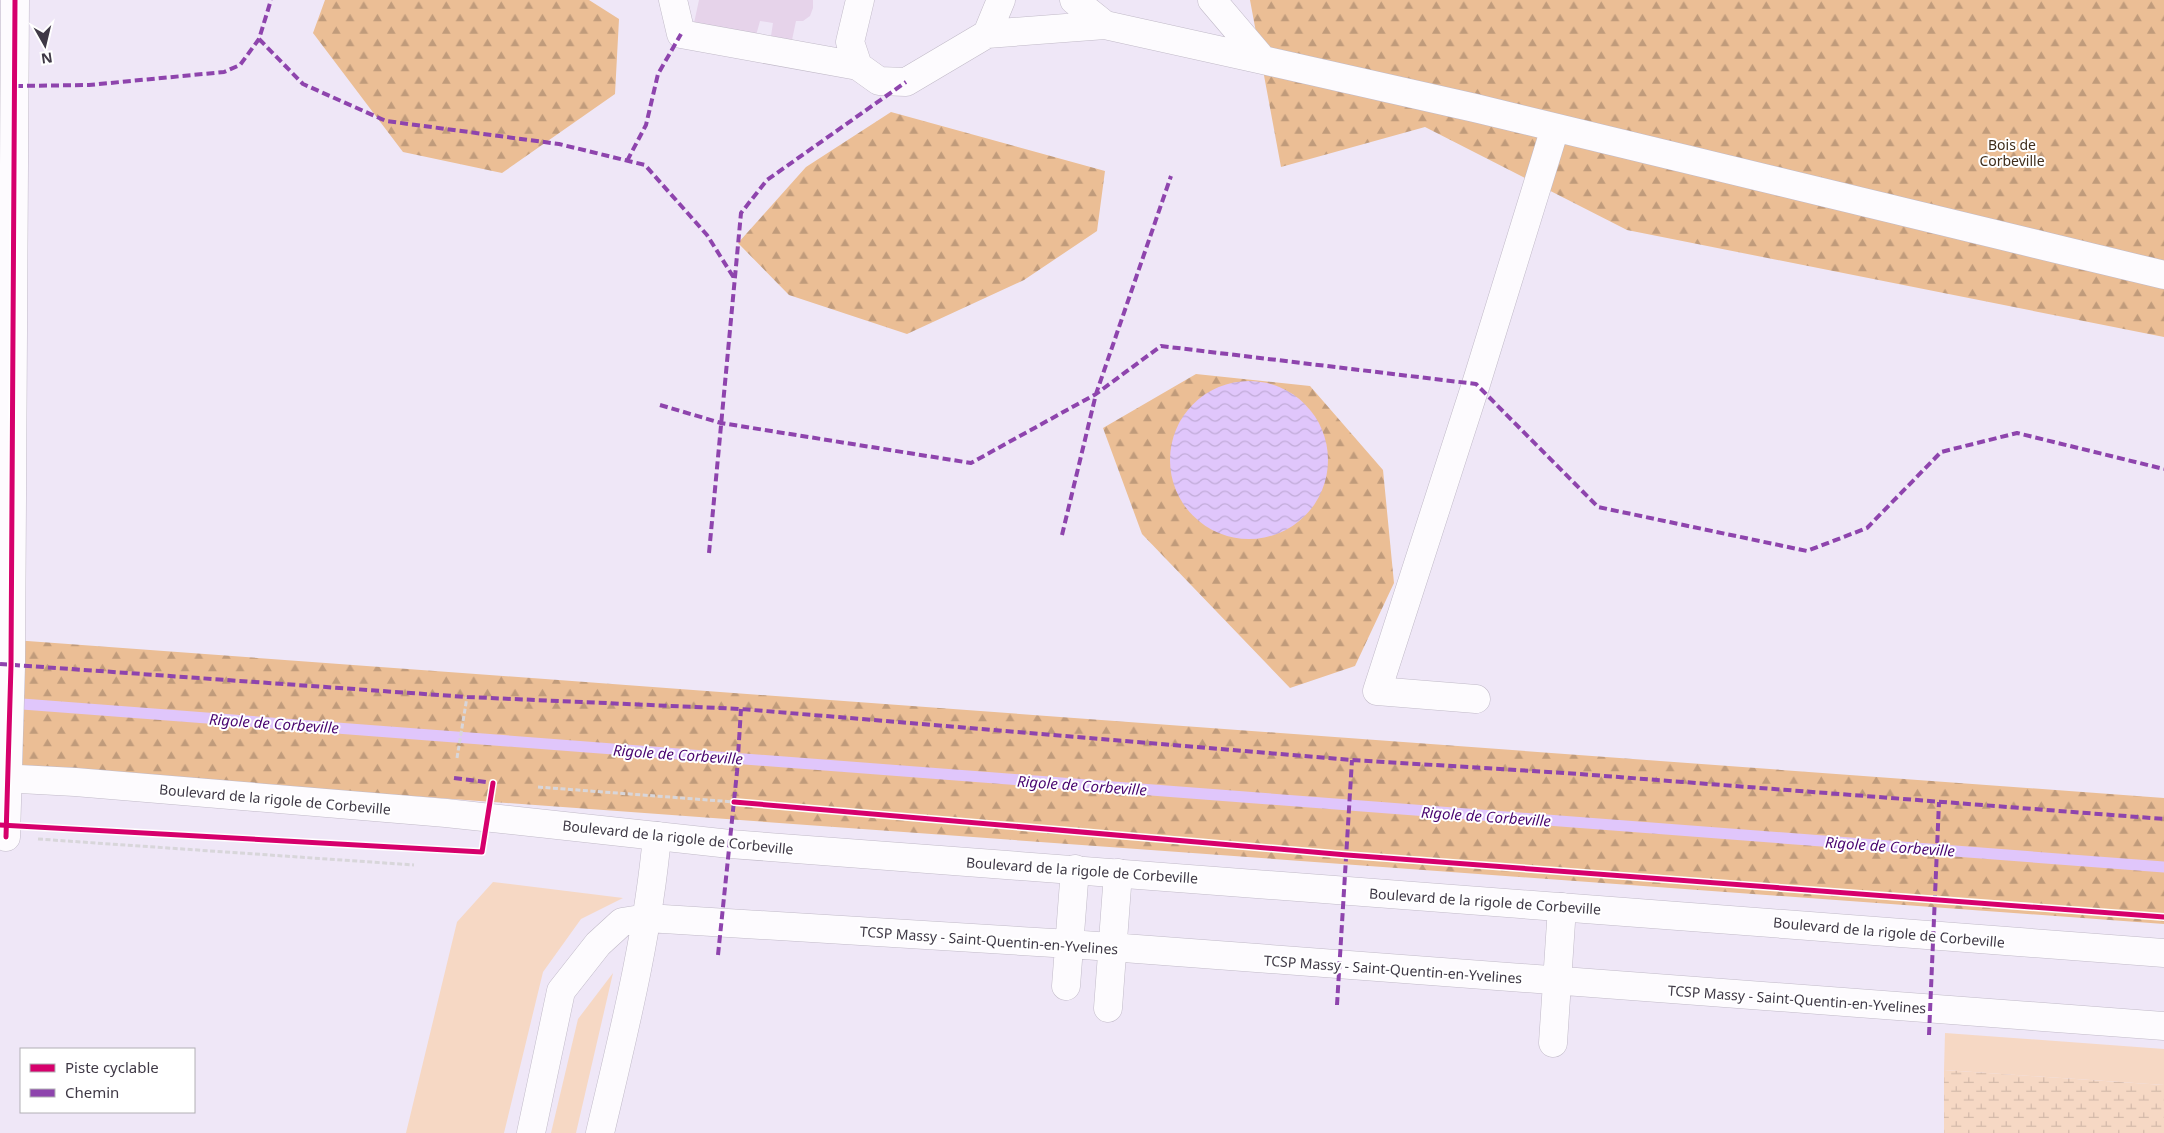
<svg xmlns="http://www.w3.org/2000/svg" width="2164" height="1133" font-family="'Noto Sans',sans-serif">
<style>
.grass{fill:#f6d8c4}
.forest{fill:url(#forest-firs)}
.wetland{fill:url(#wetland-marsh)}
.water{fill:url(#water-waves)}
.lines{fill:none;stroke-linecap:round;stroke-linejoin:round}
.stream{stroke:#e0c6fb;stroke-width:11}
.building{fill:#e6d3ea}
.minor-casing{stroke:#c1bac8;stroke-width:29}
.major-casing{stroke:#c1bac8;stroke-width:29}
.path{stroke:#d8d6da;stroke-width:3;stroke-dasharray:5 2.5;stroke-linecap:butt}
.minor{stroke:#fdfbfe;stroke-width:28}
.major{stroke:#fdfbfe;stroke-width:28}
.quiet{stroke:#8e44ad;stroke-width:4;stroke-dasharray:8 4;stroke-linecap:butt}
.cycleway-casing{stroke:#fff;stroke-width:8}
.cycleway{stroke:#d6006c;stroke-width:5}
.labels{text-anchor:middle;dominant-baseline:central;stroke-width:4;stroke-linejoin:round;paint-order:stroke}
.park-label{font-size:14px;fill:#3f2d1b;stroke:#fff}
.street-label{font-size:14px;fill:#3f3946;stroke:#fff}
.water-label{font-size:15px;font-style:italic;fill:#490570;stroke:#fff}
</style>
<defs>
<pattern id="forest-firs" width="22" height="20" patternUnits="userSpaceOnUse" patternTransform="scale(1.25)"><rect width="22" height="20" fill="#ebbe95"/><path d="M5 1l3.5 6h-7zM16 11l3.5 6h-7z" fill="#c09b7b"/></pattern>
<pattern id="wetland-marsh" width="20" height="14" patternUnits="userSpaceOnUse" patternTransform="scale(1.25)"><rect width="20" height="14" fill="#f6d8c4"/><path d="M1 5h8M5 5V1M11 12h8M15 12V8" fill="none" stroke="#d4baaa"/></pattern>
<pattern id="water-waves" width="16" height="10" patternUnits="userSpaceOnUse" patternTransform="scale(1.25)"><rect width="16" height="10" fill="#e0c6fb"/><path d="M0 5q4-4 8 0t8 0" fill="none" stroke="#c1abd8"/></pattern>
</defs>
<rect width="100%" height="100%" fill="#efe7f7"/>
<!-- grass -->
<path class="grass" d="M493,882L623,898L581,919L543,972L504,1133H406L457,922Z
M613,973L576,1133H551L578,1019Z
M1945,1033L2164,1049V1085L1944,1070Z"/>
<!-- forest -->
<path class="forest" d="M325,0H589L619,19L615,94L502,173L403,152L313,33Z
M1250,0H2164V337L1627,230L1425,127L1281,167Z
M891,112L1105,171L1097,231L1024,280L907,334L789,295L738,243L806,167Z
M1196,374L1310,386L1383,470L1394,583L1355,666L1290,688L1142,534L1103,428Z
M0,639L2164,798V924L0,766Z"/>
<!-- wetland -->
<path class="wetland" d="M1944,1070L2164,1085V1133H1944Z"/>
<!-- water -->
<path class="water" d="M1170 460a79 79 0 1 1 158 0a79 79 0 1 1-158 0Z"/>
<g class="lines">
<!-- stream -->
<path class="stream" d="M9,703L2164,867"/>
</g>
<!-- building -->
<path class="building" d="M699,0H813V8L810,16L803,21H796L792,40L771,36L773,23L760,21L755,39L694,23Z"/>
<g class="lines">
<defs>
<path id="minor" d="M673,0L681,34L858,66
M860,0L850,42L858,66L879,81L906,82L987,34L1001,0
M1074,0L1105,25
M1212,0L1263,60L1475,108L2164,275
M987,34L1105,25L1263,60
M1476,699L1377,691L1476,384L1555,128
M6,837L11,665L15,0
M1066,986L1075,869
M1108,1008L1118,873
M1553,1043L1562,907
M531,1133L561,991L598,944L622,922L647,918L1070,944L2164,1026
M600,1133C623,1035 648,937 657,836"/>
<path id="major" d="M0,778L75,782L446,813L730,844L2164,953"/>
</defs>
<!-- minor casing -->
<use href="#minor" class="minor-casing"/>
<!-- major casing -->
<use href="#major" class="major-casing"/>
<!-- path -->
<path class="path" d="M457,758L467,697
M538,787L734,802
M38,839L414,865"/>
<!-- minor -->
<use href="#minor" class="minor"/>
<!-- major -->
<use href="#major" class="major"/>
<!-- quiet -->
<path class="quiet" d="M259,39L303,84L386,121L559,144L645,165L707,235L734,278
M15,86L89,85L224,72L240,65L259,39L271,0
M627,161L646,125L658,74L681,34
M660,405L721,423L971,463L1096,394L1161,346L1476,384L1598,507L1807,551L1867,528L1941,452L2017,433L2164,469
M1062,535L1096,394L1171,176
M709,553L741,213L767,180L906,82
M0,664L467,697L741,709L1352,760L1566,773L2164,819
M454,778L493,783
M718,955L737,772L741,709
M1337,1005L1352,760
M1929,1035L1939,802"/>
<defs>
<path id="cycleway" d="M734,802L1347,855L2164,917
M0,825L482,852L493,783
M6,837L11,665L15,0"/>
</defs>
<!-- cycleway casing -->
<use href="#cycleway" class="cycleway-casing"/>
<!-- cycleway -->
<use href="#cycleway" class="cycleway"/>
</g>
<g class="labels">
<!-- park labels -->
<g class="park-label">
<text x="2012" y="144">Bois de<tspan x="2012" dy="16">Corbeville</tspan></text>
</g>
<!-- street labels -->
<g class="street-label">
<text transform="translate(275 799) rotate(5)">Boulevard de la rigole de Corbeville</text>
<text transform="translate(678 837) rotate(6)">Boulevard de la rigole de Corbeville</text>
<text transform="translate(1082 870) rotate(4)">Boulevard de la rigole de Corbeville</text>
<text transform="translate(1485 901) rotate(4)">Boulevard de la rigole de Corbeville</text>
<text transform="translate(1889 932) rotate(5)">Boulevard de la rigole de Corbeville</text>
<text transform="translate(989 940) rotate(4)">TCSP Massy - Saint-Quentin-en-Yvelines</text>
<text transform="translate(1393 969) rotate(4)">TCSP Massy - Saint-Quentin-en-Yvelines</text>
<text transform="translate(1797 999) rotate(4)">TCSP Massy - Saint-Quentin-en-Yvelines</text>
</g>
<!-- water labels -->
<g class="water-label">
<text transform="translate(274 723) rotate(4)">Rigole de Corbeville</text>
<text transform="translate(678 754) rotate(4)">Rigole de Corbeville</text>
<text transform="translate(1082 785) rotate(4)">Rigole de Corbeville</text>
<text transform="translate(1486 816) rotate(4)">Rigole de Corbeville</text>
<text transform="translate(1890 846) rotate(4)">Rigole de Corbeville</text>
</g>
</g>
<!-- legend -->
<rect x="20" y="1048" width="175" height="65" fill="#ffffff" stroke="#b2b0b5"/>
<rect x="30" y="1064" width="25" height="8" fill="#d6006c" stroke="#b2b0b5"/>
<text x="65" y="1073" font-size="15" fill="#3f3946">Piste cyclable</text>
<rect x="30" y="1089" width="25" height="8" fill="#8e44ad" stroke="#b2b0b5"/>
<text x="65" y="1098" font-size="15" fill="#3f3946">Chemin</text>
<!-- north arrow -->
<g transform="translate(45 45) rotate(172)" stroke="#ffffff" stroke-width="4" paint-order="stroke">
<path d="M0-4L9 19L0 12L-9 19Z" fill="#3f3946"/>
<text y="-8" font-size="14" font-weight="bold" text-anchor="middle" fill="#3f3946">N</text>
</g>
</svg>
